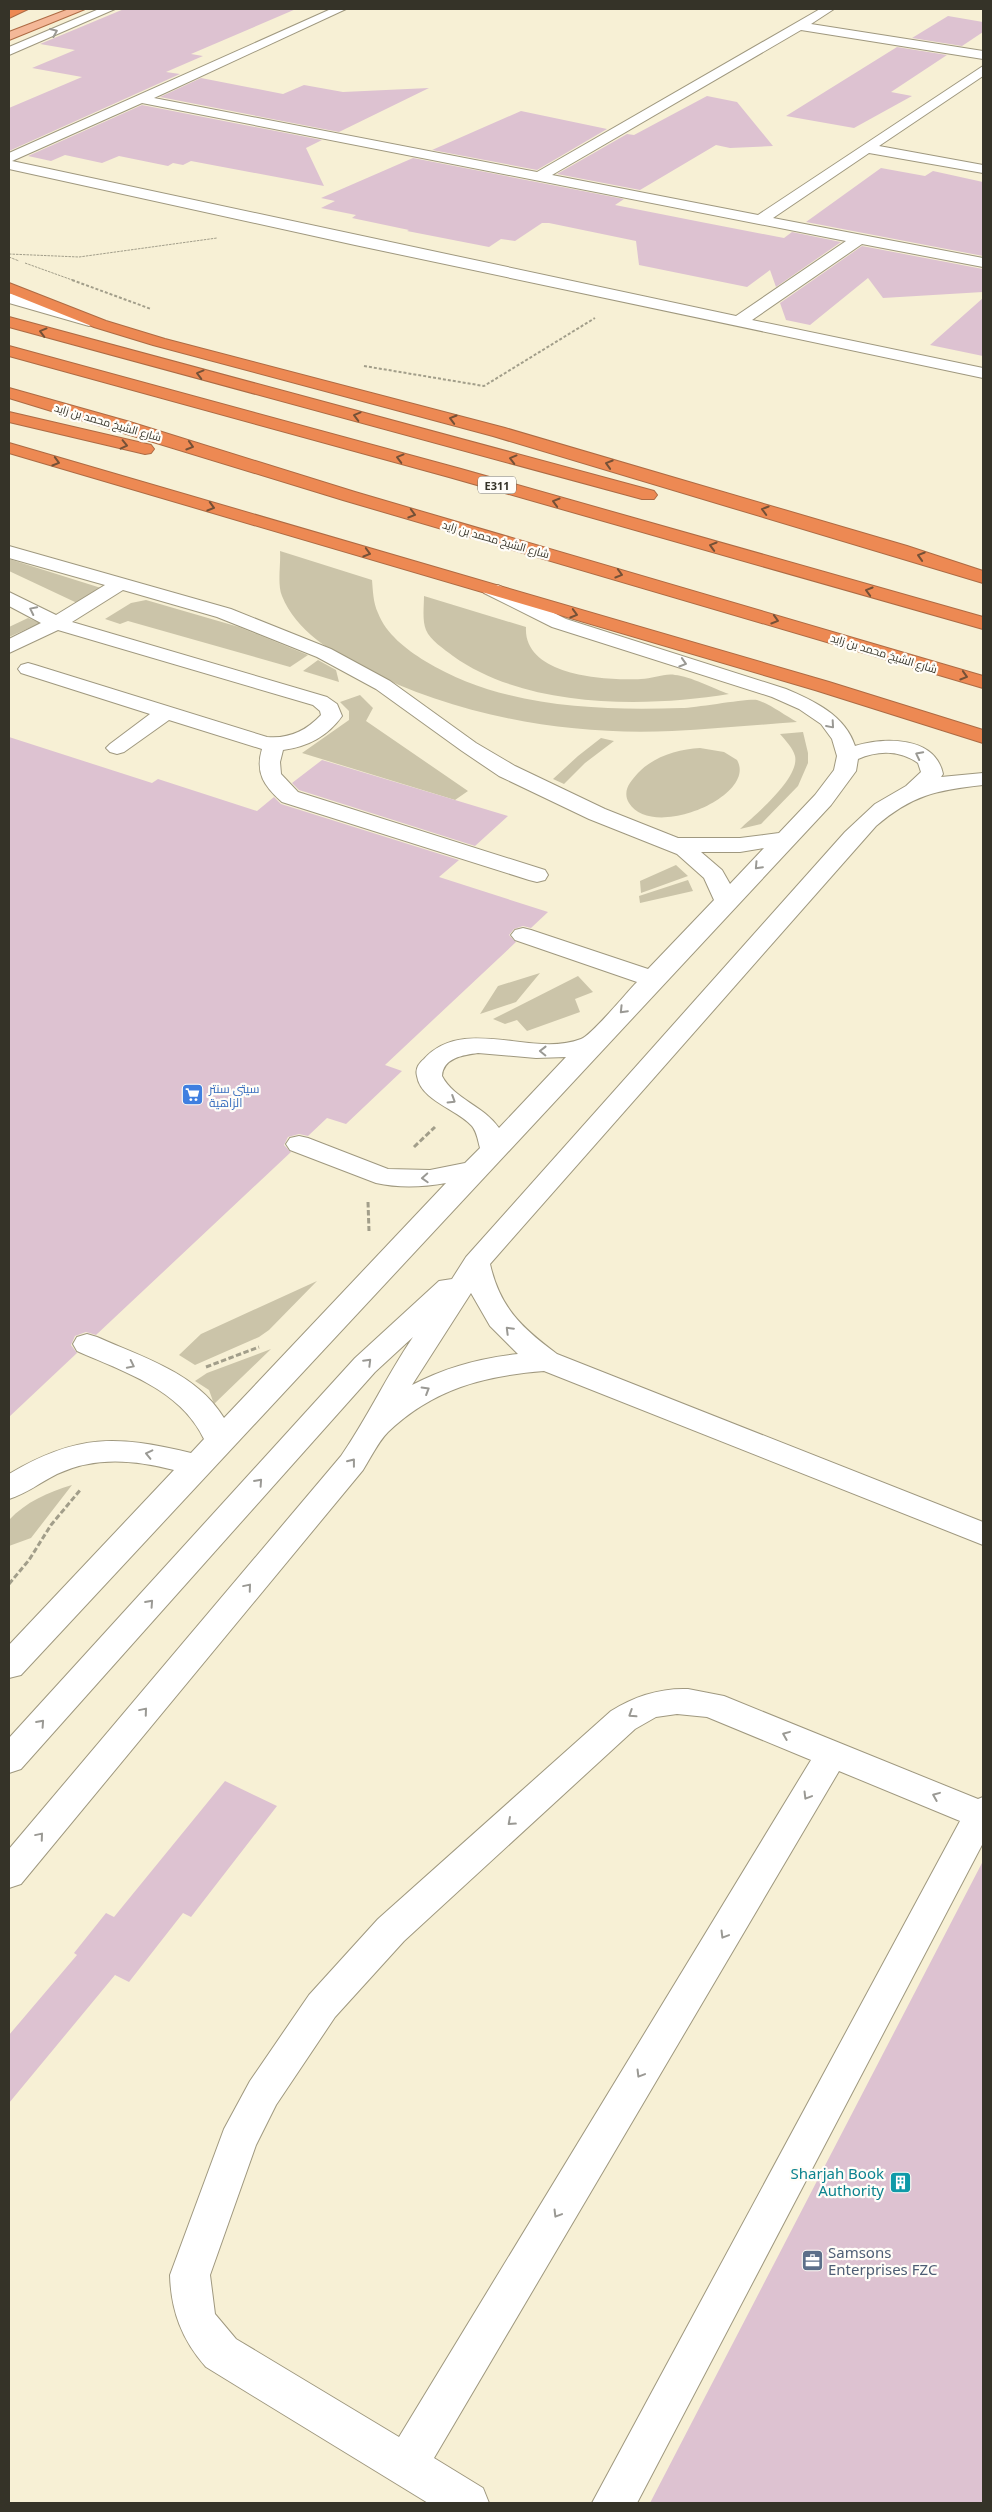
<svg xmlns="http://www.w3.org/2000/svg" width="992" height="2512" font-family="'Noto Sans',Cairo,sans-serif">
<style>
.green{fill:#cbc4a9}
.building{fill:#ddc2d1}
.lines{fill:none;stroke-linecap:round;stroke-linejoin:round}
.minor-casing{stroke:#9f987f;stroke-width:2}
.major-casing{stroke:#ad6b44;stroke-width:2}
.highway-casing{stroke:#ad6b44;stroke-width:2}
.path-far2{stroke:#a29e8a;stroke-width:1;stroke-dasharray:2.5 1;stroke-linecap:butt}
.path-far1{stroke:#a29e8a;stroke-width:2;stroke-dasharray:3 2;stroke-linecap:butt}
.path{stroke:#a29e8a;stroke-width:3;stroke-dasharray:5.5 2.5;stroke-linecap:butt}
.minor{fill:#fff;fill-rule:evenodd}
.major{fill:#f4b898;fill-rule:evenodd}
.highway{fill:#ed8953;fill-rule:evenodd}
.oneway{stroke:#9a9994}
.oneway2{stroke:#755137}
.labels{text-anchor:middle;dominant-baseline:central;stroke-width:4.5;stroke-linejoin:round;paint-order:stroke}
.far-street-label{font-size:11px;fill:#353328;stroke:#fffdf8}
.shield{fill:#fffdf8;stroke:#727066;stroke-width:1}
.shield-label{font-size:11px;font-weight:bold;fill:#353328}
.shop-label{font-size:12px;fill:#366cbe;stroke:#fffdf8;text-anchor:start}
.near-culture-label{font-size:15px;fill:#0d838f;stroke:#fffdf8;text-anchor:end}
.near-service-label{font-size:15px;fill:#4e5e75;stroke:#fffdf8;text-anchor:start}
</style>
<rect width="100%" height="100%" fill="#f7f0d5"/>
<!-- green -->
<path class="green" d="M280,551L372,580C373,591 373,602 378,613C386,634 406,649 425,661C500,707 596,711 682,708C695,708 749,698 757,700C770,704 784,715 797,722C755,725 713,729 672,731C568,736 455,716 363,668C332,652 296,631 282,596C277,584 281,564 280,551Z
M9,559L101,588L79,603L75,602L9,571Z
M424,596L526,627C523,676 606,681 641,679C652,679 665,673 675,675C690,676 714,689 729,694C644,708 525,708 453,656C444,649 430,640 426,630C422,621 424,605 424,596Z
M146,600L239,627L308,655L290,667L128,621L120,624L105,619L131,603Z
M28,618L40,623L9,637V627Z
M318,660L336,670L339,682L303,671Z
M360,695L373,708L366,721L468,791L455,800L302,753L349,720V711L340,702Z
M803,732L808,753V763L798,786L761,824L740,829C755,815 800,778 795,756C793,748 785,740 780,734Z
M601,738L614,741L585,763L564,784L553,779L578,756Z
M700,748L724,752L737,760C758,796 652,841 629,803C622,791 630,782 638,773C653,757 678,749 700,748Z
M676,865L688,876L641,893L640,881Z
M688,880L693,891L640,903L639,896Z
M540,973L516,1002L480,1014L498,986Z
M578,976L593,992L575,999L580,1012L527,1031L517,1020L505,1024L493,1019Z
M317,1281L269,1330L259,1337L195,1365L179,1355L201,1334Z
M271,1349L214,1404L209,1390L195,1381L207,1373Z
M72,1485L31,1538L9,1546V1520C26,1502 48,1492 72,1485Z"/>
<!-- building -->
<path class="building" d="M124,9H296L191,54L203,56L166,72L180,74L9,151V108L82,77L32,68L75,50L40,44Z
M948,16L983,22V32L962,46L912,38Z
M897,47L947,55L891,92L912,96L854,128L786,116Z
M201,78L283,94L304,85L343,92L429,88L339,132L160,97Z
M707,96L737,102L773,146L730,148L716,145L640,190L557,174L627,134L634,135Z
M142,105L322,140L306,148L324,186L191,161L183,165L173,163L168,166L119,156L102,163L65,155L51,161L28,156Z
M521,111L607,129L537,170L432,150Z
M413,158L624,199L615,205L701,222L784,238L792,232L841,242L776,287L770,270L747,287L639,265L636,241L549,223H542L515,241L501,239L489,247L407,231L409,230L352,218L356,215L321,208L335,201L321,198Z
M881,168L925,176L933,171L983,182V256L806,222Z
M862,246L983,269V292L883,298L868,278L810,325L786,320L780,303Z
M983,298V356L930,345Z
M9,737L152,783L158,779L257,811L274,797L281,804L459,860L439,877L548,912L531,928L523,926L514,929L509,935L516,942L385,1065L402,1071L346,1124L327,1118L308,1136L299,1134L288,1137L284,1145L291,1152L96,1335L86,1332L75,1336L71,1345L77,1353L9,1417Z
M322,760L455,800L508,816L475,846L299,790L292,783Z
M225,1781L277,1806L191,1917L183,1913L129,1982L115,1975L9,2103V2035L77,1955L74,1953L106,1913L114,1917Z
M983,1861V2503H650Z"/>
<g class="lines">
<defs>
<path id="minor" d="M99,9H115L9,55V47Z
M331,9H346L154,98L537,172L820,9H834L811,24L983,51V59L801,30L552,175L758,215L983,66V76L879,146L983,165V173L869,153L773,218L983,258V267L862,244L752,320L983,368V378L355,245L9,169V153ZM142,103L846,241L736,316L12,161Z
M9,293L95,318L97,321L89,326L9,303Z
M9,546L231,609L331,649L390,681L476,743L515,766L605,809L678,838H740L779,833L815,795L834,770L837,756L832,739L821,724L799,709L772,697L552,627L484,593L481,589L484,585H498L566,619L786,689C814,701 845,715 855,746C885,737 935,736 943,774L941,777L983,773V785C937,790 912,795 876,826L490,1264C500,1308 522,1328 557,1354L983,1522V1545L544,1371C483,1376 433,1389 388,1432C378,1442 370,1459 363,1470L21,1884L9,1888V1849L341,1456C368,1417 387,1375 413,1337L375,1372L21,1769L9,1773V1738L355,1358L439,1281L452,1279L466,1257L845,832L875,804L906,786L921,772L918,763C900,750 878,750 858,759L856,771L831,805L21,1675L9,1678V1645L174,1470C134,1460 96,1456 57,1474C41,1482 26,1494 9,1499V1474C77,1434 116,1435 191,1453L204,1439C180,1389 124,1372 77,1351L73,1344L77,1337L87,1334L97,1337C142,1357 197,1373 224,1418L446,1183C424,1187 398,1188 376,1183L290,1150L286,1144L290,1138L299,1136L308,1138L388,1169L430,1170L465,1163L480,1148C478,1141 477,1132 472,1126C457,1109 421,1101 417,1076C415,1069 419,1063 424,1059C464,1015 532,1058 581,1039C592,1035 627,992 637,982L515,940L511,935L515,930L523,928L531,930L648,969L714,900L704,878L677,854L589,819L499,776L462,751L376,689L317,657L217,617L123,590L72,622L327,697L337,704L342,716C328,736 307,747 283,750L280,762L281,774L298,792L545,870L548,875L545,880L537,882L529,880L282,802C264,786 255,773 262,749L169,720L124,752L117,754L110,752L106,748L110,744L150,714L21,673L18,669L21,665L28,663L35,665L267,737C289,739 306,731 321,715L320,711L313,705L58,630L9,653V639L41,623L9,606V592L56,615L105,585L9,558ZM764,848L730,884L722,870L701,852H740ZM478,1053L536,1058L566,1057L499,1128C484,1106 454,1099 442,1076C443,1058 463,1055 478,1053ZM471,1293L490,1326L518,1354C481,1358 446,1367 412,1385Z
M688,1689L724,1696L978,1799L983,1797V1843L637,2503H592L960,1821L839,1771L434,2458L483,2488L489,2503H428L206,2367C182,2340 171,2311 170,2275L224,2129L250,2081L309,1995L378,1919L611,1711C635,1696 660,1688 688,1689ZM677,1714L707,1717L811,1760L399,2437L236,2339L215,2314L210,2275L256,2145L276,2105L335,2017L404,1941L635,1729L656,1717Z"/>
<path id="major" d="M69,9H85L9,40V32Z"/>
<path id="highway" d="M12,9H28L9,18V10Z
M9,283L106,321L165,339L505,428L907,546L983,571V583L493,436L153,345L94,327L9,293Z
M9,317L654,491L657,495L654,499H642L9,327Z
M9,346L461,469L983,617V629L449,477L9,356Z
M9,388L130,422L355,492L983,676V688L343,500L9,398Z
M9,412L151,445L154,449L151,453L145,454L9,422Z
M9,443L829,682L983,730V743L815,690L9,453Z"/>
</defs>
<!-- minor casing -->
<use href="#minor" class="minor-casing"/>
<!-- major casing -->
<use href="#major" class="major-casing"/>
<!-- highway casing -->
<use href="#highway" class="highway-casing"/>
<!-- path-far2 -->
<path class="path-far2" d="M9,254L79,257L217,238
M9,257L19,261
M25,263L75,281"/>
<!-- path-far1 -->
<path class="path-far1" d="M72,280L151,309
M364,366L484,386L595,318"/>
<!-- path -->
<path class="path" d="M414,1147L435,1127
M368,1202L369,1231
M206,1367L259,1347
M9,1584L29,1560L51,1525L81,1489"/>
<!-- minor -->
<use href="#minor" class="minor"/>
<!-- major -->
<use href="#major" class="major"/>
<!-- highway -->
<use href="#highway" class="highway"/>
</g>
<!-- one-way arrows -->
<defs><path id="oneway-chevron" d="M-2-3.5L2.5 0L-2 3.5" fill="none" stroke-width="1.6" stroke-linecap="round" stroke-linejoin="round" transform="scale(1.25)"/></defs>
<g class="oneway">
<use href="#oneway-chevron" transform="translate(54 32) rotate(-23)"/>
<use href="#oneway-chevron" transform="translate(33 610) rotate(-154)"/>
<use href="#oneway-chevron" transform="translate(683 663) rotate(17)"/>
<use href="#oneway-chevron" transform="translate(831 725) rotate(49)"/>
<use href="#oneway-chevron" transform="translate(919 755) rotate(-153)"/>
<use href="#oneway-chevron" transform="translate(758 866) rotate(133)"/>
<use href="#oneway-chevron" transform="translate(623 1010) rotate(134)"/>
<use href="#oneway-chevron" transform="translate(543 1051) rotate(-179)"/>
<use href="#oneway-chevron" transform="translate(452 1100) rotate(32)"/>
<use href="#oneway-chevron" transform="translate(425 1178) rotate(177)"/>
<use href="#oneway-chevron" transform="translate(509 1330) rotate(-135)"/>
<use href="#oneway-chevron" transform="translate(368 1362) rotate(-45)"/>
<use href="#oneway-chevron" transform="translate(131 1365) rotate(26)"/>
<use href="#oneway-chevron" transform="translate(426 1390) rotate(-31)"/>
<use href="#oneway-chevron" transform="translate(149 1454) rotate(-167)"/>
<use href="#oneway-chevron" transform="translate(352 1462) rotate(-52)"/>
<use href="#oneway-chevron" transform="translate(259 1482) rotate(-48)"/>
<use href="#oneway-chevron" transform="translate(248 1587) rotate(-50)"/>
<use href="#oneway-chevron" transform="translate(150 1603) rotate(-48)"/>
<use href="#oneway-chevron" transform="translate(144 1711) rotate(-50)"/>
<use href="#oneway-chevron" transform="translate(632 1714) rotate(147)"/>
<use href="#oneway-chevron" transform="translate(41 1723) rotate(-48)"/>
<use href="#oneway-chevron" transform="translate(786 1735) rotate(-158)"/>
<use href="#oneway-chevron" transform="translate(807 1796) rotate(121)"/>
<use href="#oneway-chevron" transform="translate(936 1796) rotate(-158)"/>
<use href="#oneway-chevron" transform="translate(511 1822) rotate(138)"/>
<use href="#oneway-chevron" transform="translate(40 1836) rotate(-50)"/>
<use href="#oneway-chevron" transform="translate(724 1935) rotate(121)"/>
<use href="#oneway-chevron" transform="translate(640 2074) rotate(121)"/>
<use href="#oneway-chevron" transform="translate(557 2214) rotate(121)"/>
</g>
<g class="oneway2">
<use href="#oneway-chevron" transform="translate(43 332) rotate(-165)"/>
<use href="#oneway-chevron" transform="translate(200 374) rotate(-165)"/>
<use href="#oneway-chevron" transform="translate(357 416) rotate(-165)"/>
<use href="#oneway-chevron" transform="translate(453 419) rotate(-164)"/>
<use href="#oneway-chevron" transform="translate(124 445) rotate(13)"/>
<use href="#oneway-chevron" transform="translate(190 446) rotate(17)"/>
<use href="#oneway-chevron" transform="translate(400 458) rotate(-165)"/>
<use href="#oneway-chevron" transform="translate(513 459) rotate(-165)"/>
<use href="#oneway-chevron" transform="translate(56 462) rotate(16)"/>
<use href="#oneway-chevron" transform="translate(609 464) rotate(-163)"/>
<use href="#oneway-chevron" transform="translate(556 502) rotate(-164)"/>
<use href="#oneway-chevron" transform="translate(211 507) rotate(16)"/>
<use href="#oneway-chevron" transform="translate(765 510) rotate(-164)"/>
<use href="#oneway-chevron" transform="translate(412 514) rotate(16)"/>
<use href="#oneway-chevron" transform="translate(713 546) rotate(-164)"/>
<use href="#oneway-chevron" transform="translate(367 553) rotate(16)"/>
<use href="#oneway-chevron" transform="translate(921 556) rotate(-163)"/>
<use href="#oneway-chevron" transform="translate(619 574) rotate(16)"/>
<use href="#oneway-chevron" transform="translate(869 591) rotate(-164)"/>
<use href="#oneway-chevron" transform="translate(574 614) rotate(16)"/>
<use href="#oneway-chevron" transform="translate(775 620) rotate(17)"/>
<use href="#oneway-chevron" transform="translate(964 676) rotate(17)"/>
</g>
<!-- icons -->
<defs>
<symbol id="supermarket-square" viewBox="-11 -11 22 22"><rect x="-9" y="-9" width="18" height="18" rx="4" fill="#3f7fe0" stroke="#fffdf8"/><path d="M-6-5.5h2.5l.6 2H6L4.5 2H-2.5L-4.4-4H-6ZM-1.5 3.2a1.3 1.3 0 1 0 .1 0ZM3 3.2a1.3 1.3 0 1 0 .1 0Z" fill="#fff"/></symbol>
<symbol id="building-square" viewBox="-11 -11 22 22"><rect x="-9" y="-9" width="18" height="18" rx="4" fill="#0f9aa8" stroke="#fffdf8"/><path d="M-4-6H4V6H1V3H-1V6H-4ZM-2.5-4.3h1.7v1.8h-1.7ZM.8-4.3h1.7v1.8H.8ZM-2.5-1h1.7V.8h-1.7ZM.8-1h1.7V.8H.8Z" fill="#fff"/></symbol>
<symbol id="office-square" viewBox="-11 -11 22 22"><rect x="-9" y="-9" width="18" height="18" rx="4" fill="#5c6f8a" stroke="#fffdf8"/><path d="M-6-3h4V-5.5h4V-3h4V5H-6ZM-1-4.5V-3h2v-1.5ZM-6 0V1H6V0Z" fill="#fff"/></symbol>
</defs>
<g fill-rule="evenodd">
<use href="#supermarket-square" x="180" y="1082" width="25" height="25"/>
<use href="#building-square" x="888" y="2170" width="25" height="25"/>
<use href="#office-square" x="800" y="2248" width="25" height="25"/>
</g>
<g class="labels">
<!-- far-street labels -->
<g class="far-street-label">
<text transform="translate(108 422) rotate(16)">شارع الشيخ محمد بن زايد</text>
<text transform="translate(496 539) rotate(16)">شارع الشيخ محمد بن زايد</text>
<text transform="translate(884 653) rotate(17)">شارع الشيخ محمد بن زايد</text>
</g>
<!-- shield labels -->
<rect class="shield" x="478" y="476.5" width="38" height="17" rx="4"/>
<g class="shield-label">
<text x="497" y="485">E311</text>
</g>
<!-- shop labels -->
<g class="shop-label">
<text x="209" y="1088">سيتي سنتر<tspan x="209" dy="14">الزاهية</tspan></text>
</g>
<!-- near-culture labels -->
<g class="near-culture-label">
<text x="884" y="2173">Sharjah Book<tspan x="884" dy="17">Authority</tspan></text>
</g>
<!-- near-service labels -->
<g class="near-service-label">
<text x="828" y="2252">Samsons<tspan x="828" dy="17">Enterprises FZC</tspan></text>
</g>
</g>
<!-- border -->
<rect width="992" height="2512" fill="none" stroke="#353328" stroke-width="20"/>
</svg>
